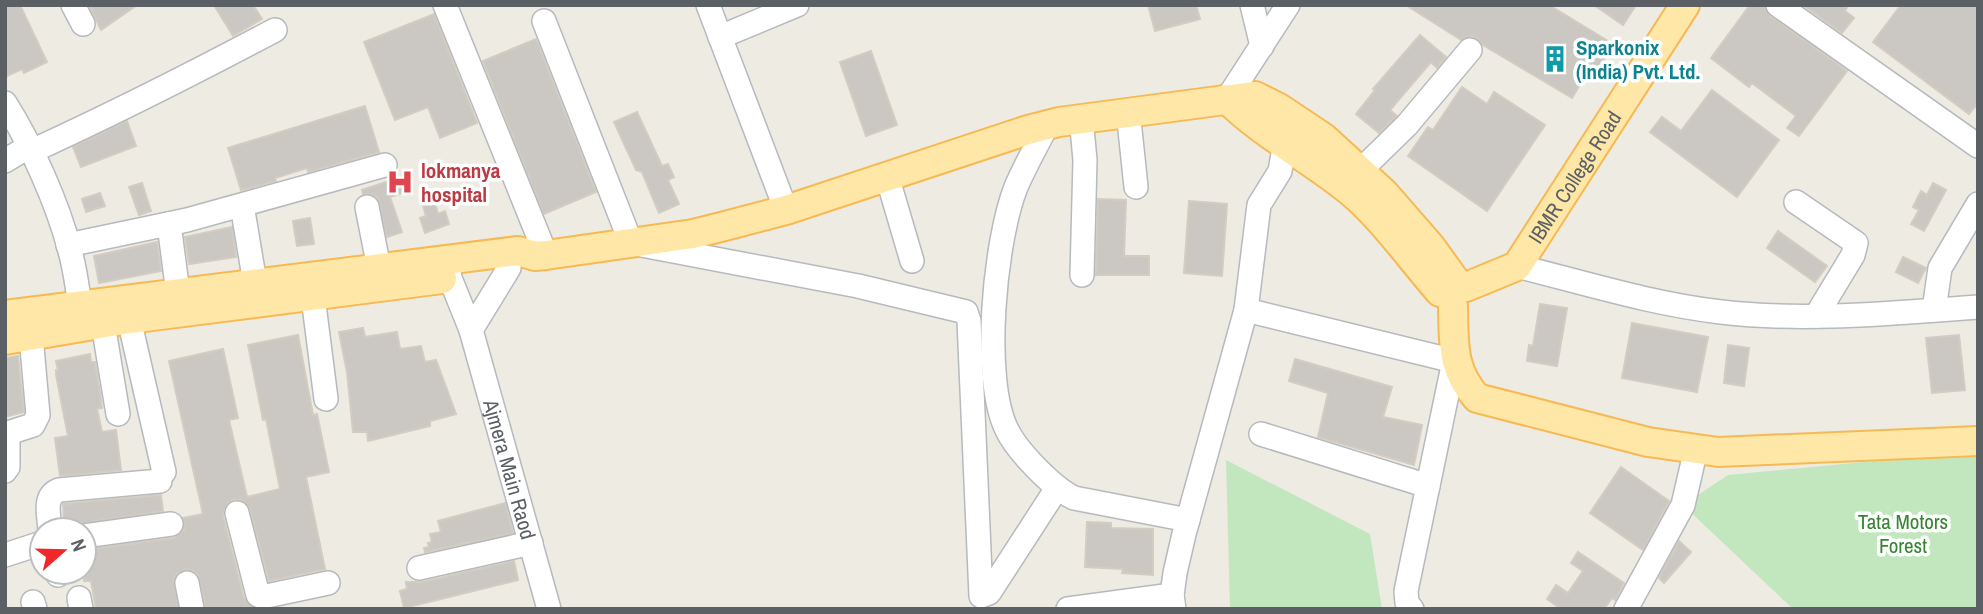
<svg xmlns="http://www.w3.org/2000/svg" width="1983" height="614" font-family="'Archivo Narrow',sans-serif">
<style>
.green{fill:#c2e7be}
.building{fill:#cbc7c2;stroke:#d3ccc1;stroke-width:2}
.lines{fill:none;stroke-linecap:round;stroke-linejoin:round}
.minor-casing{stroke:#b5babe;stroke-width:26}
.major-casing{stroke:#f7b953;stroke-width:32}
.minor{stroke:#fff;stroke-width:23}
.major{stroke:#ffe8a7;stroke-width:28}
.labels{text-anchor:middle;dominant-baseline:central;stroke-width:7;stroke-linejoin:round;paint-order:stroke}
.culture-label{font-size:21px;font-weight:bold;fill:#0d838f;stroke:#fff;text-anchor:start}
.health-label{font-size:21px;font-weight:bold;fill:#be3a42;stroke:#fff;text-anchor:start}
.street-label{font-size:21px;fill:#5b6064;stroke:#fff}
.park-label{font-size:21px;fill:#358531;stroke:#fff}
</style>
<rect width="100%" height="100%" fill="#eeebe3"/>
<!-- green -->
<path class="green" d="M1978,451V609H1793L1683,505L1728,475Z
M1226,460L1370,534L1382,609H1230Z"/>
<!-- building -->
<path class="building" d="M5,5H20L47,62L24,73L22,69L5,77Z
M89,5H137L101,30Z
M214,5H253L262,19L233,36Z
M1148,5H1196L1200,19L1155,31Z
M1406,5H1549L1613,44L1594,77L1587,73L1572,98L1483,45L1478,39L1472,36L1461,40Z
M1594,5H1636L1623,25Z
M1750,5H1764L1770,16L1847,71L1799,136L1787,128L1796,116L1752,83L1749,87L1711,58Z
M1803,5H1848L1845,11L1854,18L1842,33Z
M1901,5H1978V103L1969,114L1873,42Z
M434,14L477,123L440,138L428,107L395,120L364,42Z
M1420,35L1446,57L1437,68L1431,62L1390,110L1397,116L1379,133L1356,114L1375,90L1373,89Z
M536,39L596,192L544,214L483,61Z
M871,51L897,125L866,136L840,62Z
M1462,87L1487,104L1494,92L1545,125L1487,211L1408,156L1428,127L1433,130Z
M1712,90L1779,140L1737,197L1650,132L1662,117L1681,131Z
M365,106L379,152L308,172L307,168L275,178L276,181L241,190L228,148Z
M637,112L662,166L668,164L674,177L668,180L679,204L659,213L642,172L636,170L614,122Z
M127,121L136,146L81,167L73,147Z
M404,176L409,191L390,197L402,232L387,237L378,198L371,194H363L362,190Z
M142,183L151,211L139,215L129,187Z
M1933,183L1946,190L1924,231L1911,224L1919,210L1913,207L1921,191L1927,195Z
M432,192L438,214L445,211L449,224L425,233L420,218L426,216L420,196Z
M100,193L105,206L86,212L82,199Z
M1098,199L1126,200L1124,256H1149V275H1096Z
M1189,201L1227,204L1222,276L1184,273Z
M310,218L314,244L297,246L293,221Z
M232,227L236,257L189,264L185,237Z
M1778,231L1827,266L1815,282L1767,248Z
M157,242L161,271L99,283L94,256Z
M1903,257L1926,268L1918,283L1896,272Z
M1540,304L1567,308L1557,366L1527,361L1529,345L1533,346Z
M1632,323L1708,337L1697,392L1622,378Z
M363,328L365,337L397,332L400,349L421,346L425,362L436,360L456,414L430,421V426L368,441L367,432H353L347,372L339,332Z
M298,335L313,415L317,414L329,472L306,477L325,569L269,581L250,509L241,500L234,499L227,504L223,516L244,598L254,609H206L198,574L192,570L185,569L177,573L174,579L178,609H96L91,581H84V550L174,538L184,530L183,518L203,514L169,361L223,349L238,418L229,420L247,497L280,489L266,419L263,420L248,345Z
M1959,335L1965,390L1932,393L1926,338Z
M1728,345L1749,348L1744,386L1724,383Z
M90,354L91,362H95L100,392L102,408L97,409L102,432L116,430L121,470L60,476L55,438L68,436L56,375V370H58L56,361Z
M18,356L24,412L5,417V358Z
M1295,359L1392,387L1383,417L1422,425L1414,465L1318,437L1328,393L1289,381Z
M1621,467L1669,501L1643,550L1590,513Z
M161,495L163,511L64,526L63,504Z
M505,503L513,533L425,552L424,548L429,547L428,543L432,542L430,534L441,532L438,521Z
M1087,522L1111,523V528L1153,529V575L1122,573L1123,569L1085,567Z
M1679,541L1691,552L1664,583L1659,578Z
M1578,552L1624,583L1615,600L1612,598L1604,609H1561L1547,599L1556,585L1568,593L1583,571L1571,563Z
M514,561L518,580L404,608L400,591L407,589L406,582H422Z"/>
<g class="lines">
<defs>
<g id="minor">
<path d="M73,5L83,24"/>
<path d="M445,5L546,255"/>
<path d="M708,5L786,210"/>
<path d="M1252,5L1262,46"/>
<path d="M1778,5L1978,146"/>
<path d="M544,21L631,243L858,286L966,312L969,321L981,596L989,593L1057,488"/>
<path d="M720,37L797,5"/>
<path d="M1227,99L1288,5"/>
<path d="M5,103C31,144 58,204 70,251C75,268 77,287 80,304"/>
<path d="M1128,111L1136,187"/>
<path d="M1081,118L1085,160L1082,275"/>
<path d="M1047,125C1037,145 1025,166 1016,187C995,240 981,378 1007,430C1017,451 1053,488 1074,498L1188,520"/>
<path d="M30,152C113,114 194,73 275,30"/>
<path d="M5,161L28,147"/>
<path d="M1360,171L1407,125L1470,50"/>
<path d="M887,176L912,261"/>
<path d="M1796,202L1856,243L1853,255L1816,316"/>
<path d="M242,205L255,283"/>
<path d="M367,207L379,268"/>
<path d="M169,224L178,293"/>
<path d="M68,245L187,220L385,165"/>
<path id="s1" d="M447,260L450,278L471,330L549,609"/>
<path d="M1517,266C1585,283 1652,304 1721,312C1806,322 1893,313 1978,307"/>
<path d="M313,297L326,399"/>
<path d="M1246,310L1454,361L1406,591L1407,603L1412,609"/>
<path d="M1934,310L1940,268L1978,204"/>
<path d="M129,319L164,472"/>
<path d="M103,324L118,414"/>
<path d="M471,330L509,268L506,253"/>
<path d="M1261,434L1428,486"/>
<path d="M5,471L8,467V433L33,425L38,415L31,336"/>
<path d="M237,513L258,595L262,597L328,583"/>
<path d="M50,530C49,515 43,496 59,490L160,481"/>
<path d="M84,536L171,524"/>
<path d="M5,555L42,543"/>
<path d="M419,568L531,543"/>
<path d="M57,572L58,575"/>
<path d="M187,583L192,609"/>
<path d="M79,598L81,609"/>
<path d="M33,602L35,609"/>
<path d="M1068,609L1172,595"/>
<path d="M1174,609L1172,595L1175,573L1184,534L1246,310L1259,205L1280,171L1285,143"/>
<path d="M1626,609L1683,505L1696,449"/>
</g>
<g id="major">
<path d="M1227,99C1263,135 1311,159 1351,192C1384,220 1411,259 1440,292"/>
<path id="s2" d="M1466,287L1517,266L1685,5"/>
<path d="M1453,306C1454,343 1451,369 1477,398L1648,442L1718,452L1978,441"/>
<path d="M5,315L518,251L535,256L546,255L693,234L721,227L786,210L1028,130L1059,122L1255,96L1279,108L1324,138L1384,193L1431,247L1454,279"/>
<path d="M5,340L129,319L442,279"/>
</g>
</defs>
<!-- minor casing -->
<use href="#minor" class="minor-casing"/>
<!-- major casing -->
<use href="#major" class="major-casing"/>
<!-- minor -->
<use href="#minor" class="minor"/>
<!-- major -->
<use href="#major" class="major"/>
</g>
<!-- icons -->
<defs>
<symbol id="building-bare" viewBox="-9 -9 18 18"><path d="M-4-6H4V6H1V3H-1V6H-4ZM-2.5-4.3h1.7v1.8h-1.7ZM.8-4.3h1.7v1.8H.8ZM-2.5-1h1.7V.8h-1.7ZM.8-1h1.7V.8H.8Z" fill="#0f9aa8" stroke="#fff" stroke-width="2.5" paint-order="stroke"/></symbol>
<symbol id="hospital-bare" viewBox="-9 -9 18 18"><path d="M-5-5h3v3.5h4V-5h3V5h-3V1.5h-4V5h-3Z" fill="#e0444e" stroke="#fff" stroke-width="2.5" paint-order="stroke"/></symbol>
</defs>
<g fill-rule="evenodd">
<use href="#building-bare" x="1536" y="40" width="38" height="38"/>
<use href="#hospital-bare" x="381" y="163" width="38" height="38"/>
</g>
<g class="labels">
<!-- culture labels -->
<g class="culture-label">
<text x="1576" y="47">Sparkonix<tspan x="1576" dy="24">(India) Pvt. Ltd.</tspan></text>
</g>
<!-- health labels -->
<g class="health-label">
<text x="421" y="170">lokmanya<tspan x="421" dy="24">hospital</tspan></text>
</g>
<!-- street labels -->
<g class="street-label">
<text stroke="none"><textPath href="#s2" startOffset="161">IBMR College Road</textPath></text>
<text stroke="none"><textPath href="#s1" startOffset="219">Ajmera Main Raod</textPath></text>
</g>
<!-- park labels -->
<g class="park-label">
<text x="1903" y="521">Tata Motors<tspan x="1903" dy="24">Forest</tspan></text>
</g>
</g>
<!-- border -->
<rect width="1983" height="614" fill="none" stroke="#5b6064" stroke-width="14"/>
<!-- north arrow -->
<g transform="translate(63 551) rotate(70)"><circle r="33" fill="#ffffff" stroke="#bdbfc1" stroke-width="2"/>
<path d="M0-5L12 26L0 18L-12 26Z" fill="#f0272b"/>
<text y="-10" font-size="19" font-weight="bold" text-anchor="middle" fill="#5b6064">N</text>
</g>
</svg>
